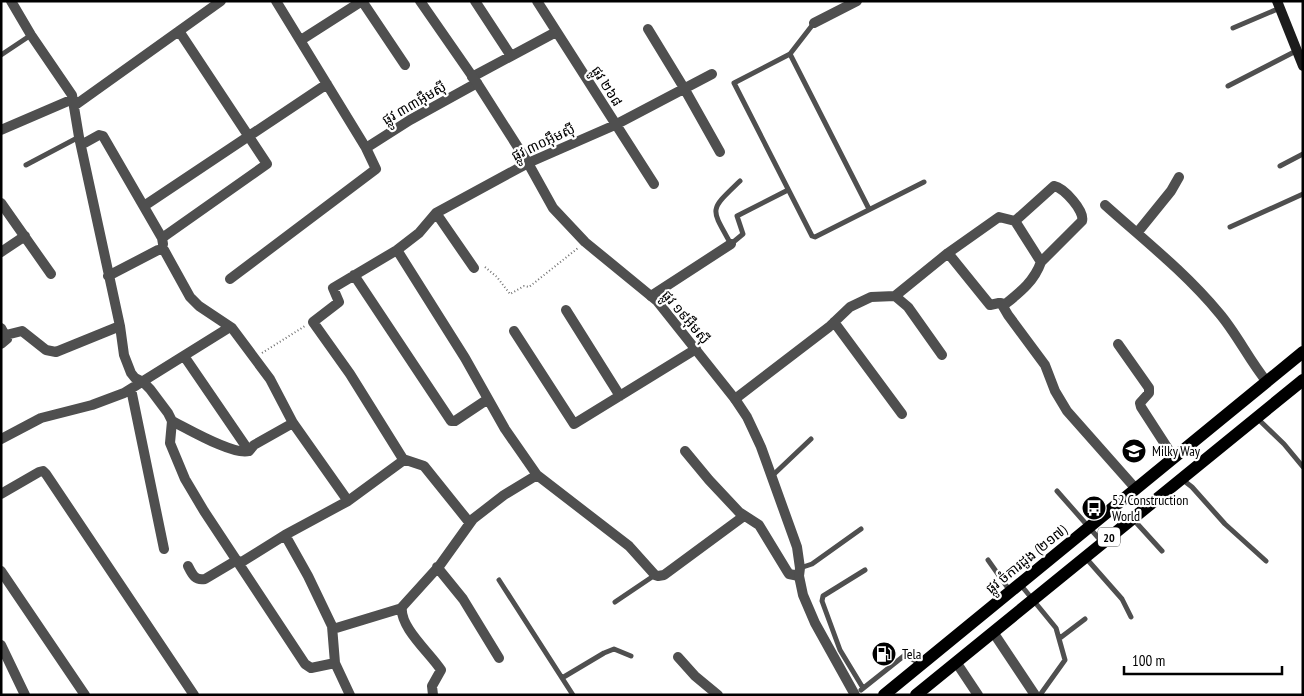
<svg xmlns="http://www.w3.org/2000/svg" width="1304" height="696" font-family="'PT Sans Narrow','Noto Sans Khmer',sans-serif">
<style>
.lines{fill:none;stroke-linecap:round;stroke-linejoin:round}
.path{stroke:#717171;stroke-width:2;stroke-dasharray:1 2.5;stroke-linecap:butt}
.service{stroke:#4f4f4f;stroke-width:5}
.minor{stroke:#4f4f4f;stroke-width:10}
.tertiary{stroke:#4f4f4f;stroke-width:10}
.secondary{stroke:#1c1c1c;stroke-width:10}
.primary{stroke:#000;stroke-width:12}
.labels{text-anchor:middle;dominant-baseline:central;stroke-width:4.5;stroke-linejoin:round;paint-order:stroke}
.shield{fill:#fff;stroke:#4c4c4c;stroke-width:1}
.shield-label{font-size:12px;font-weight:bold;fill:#000}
.street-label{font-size:14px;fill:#000;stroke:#fff}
.poi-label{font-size:14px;fill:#000;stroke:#fff;text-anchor:start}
</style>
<rect width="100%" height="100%" fill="#fff"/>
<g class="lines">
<!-- path -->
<path class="path" d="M485,267L497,277L510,294L524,286L529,287L578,248
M262,353L305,326"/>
<!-- service -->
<path class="service" d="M814,23L790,54L734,83L812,236L815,237L924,182
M1233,28L1280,8
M790,54L869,209
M1,55L31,35
M1228,86L1296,51
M26,165L79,137
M1280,166L1303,154
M740,181C709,211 710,207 731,244L743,234L737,216L788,190
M1230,227L1303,194
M1257,418L1284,444L1303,467
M772,476L811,439
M1183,480L1192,487L1225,524L1266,561
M1057,491L1102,542
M1132,518L1162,551
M1085,557L1122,599L1131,617
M988,560L1010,591
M800,568L812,564L861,529
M499,580L573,695
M1020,584L1056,628L1065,660L1040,695
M615,602L655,575
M1060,638L1085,619
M562,678L604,653L614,649L631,656
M863,688L840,650L822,601L823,596L865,570
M861,690L905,655L921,664"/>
<!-- minor -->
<path class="minor" d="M11,1L31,35L72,95L79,137L120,326L124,355L131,373L135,378L143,382L150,389L168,413L172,421L170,443L185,479L204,511L305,664L311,668L335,663
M362,1L405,65
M475,1L511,56
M537,1L654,184
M814,23L857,1
M648,29L684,88L720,152
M301,40L362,1
M472,77L556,32
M74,106L221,1
M1,130L73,99
M81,145L99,135L103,136L162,238L163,244
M366,148L410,120L477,83
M1,203L51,274
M1105,205C1144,240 1185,272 1219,313C1237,334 1249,360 1267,382
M144,206L327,84
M436,213L474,268
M1015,221L1054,186C1064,188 1085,211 1082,221L1041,262
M1137,233L1171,191L1179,177
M162,238L267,164L179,31
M397,250L465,358L505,429L537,475L629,546L655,575L658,576L664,575L744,516
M1,252L25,236
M948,253L990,305L999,303H1001L1008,315L1045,365L1055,391L1067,411L1136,489
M354,275L451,421H455L488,399
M108,276L158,250H164L190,297L199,306L232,328L270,379L293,423L348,501
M230,279L376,169L366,148L276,1
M651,296L731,244
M895,296L908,307L942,355
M566,310L620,396
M834,322L902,414
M1,328L7,339L1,344
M514,331L574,424L696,349
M6,335L22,331L46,350L56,352L120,326
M1118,344L1149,388V393L1140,403L1141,407L1174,458
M184,356L249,451
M131,389L164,549
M735,399L829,327L850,307L871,297L895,296L948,253L999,217L1015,221L1041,262C1034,282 1019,293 1003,306
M172,421C188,429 234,456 249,451L254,445L293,423
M1,439L41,418L92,405L124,393L230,327
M685,451L709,480L739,512L759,525L787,571L789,574L799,576
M1,494L39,472L43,471L46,474L194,695
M469,522L424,466L403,459L350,374L313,322L339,302L333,288L397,250L419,233L436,213L528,163L615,125L712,74
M285,535L308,576L332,626L335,663L350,695
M240,563L285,535L348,501L404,460
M188,566C192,574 195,581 205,579L237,560
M437,567L463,599L499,658
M1,571L85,695
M333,629L402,608
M993,632L1035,695
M1,645L25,695
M678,657L695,676L718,695
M956,662L978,695
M433,695L432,686L441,670C431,654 399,627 402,607L440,565L473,519L504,495L537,475"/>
<!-- tertiary -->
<path class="tertiary" d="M420,1L477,83L528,163L553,208L585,242L657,301L735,399L747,417L761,447L797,547L800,568L799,576L803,595L815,623L855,695"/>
<!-- secondary -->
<path class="secondary" d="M1277,1L1303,66"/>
<!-- primary -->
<path class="primary" d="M884,695L1303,352
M916,695L1303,380"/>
</g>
<!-- icons -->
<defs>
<symbol id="school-disc" viewBox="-11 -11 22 22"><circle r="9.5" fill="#000" stroke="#fff"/><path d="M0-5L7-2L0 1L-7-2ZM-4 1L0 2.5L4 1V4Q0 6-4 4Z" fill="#fff"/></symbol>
<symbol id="bus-disc" viewBox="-11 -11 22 22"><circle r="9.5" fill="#000" stroke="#fff"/><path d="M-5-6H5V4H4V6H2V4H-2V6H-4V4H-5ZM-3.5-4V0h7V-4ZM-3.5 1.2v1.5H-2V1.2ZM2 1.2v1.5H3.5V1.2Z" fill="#fff"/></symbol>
<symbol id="fuel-disc" viewBox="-11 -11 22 22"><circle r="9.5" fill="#000" stroke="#fff"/><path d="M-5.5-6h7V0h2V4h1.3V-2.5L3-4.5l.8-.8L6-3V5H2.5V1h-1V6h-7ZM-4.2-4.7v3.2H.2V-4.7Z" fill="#fff"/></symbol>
</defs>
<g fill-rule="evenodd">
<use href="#school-disc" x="1120" y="437" width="28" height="28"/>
<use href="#bus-disc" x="1080" y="494" width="28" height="28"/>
<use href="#fuel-disc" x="870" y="640" width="28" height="28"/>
</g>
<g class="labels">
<!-- shield labels -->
<rect class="shield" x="1098" y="527.5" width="22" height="19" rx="4"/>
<g class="shield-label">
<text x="1109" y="537">20</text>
</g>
<!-- street labels -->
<g class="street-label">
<text transform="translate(607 86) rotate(58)">ផ្លូវ ២៦៨</text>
<text transform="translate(414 103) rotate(-30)">ផ្លូវ ៣៣អ៊ឹមស៊ី</text>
<text transform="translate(543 142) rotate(-25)">ផ្លូវ ៣០អ៊ឹមស៊ី</text>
<text transform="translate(686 317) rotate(50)">ផ្លូវ ១៩អ៊ឹមស៊ី</text>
<text transform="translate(1026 559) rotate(-39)">ផ្លូវ ចំការដូង (២១៧)</text>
</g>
<!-- poi labels -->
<g class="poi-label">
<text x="1152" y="451">Milky Way</text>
<text x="1112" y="500">52 Construction<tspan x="1112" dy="16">World</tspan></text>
<text x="902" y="654">Tela</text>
</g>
</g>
<!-- border -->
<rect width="1304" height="696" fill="none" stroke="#000000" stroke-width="5"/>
<!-- scale -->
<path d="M1124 666v8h158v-8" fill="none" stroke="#000000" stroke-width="2.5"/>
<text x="1132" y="666" font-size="15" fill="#000000" stroke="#ffffff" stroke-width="4" paint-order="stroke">100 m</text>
</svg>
